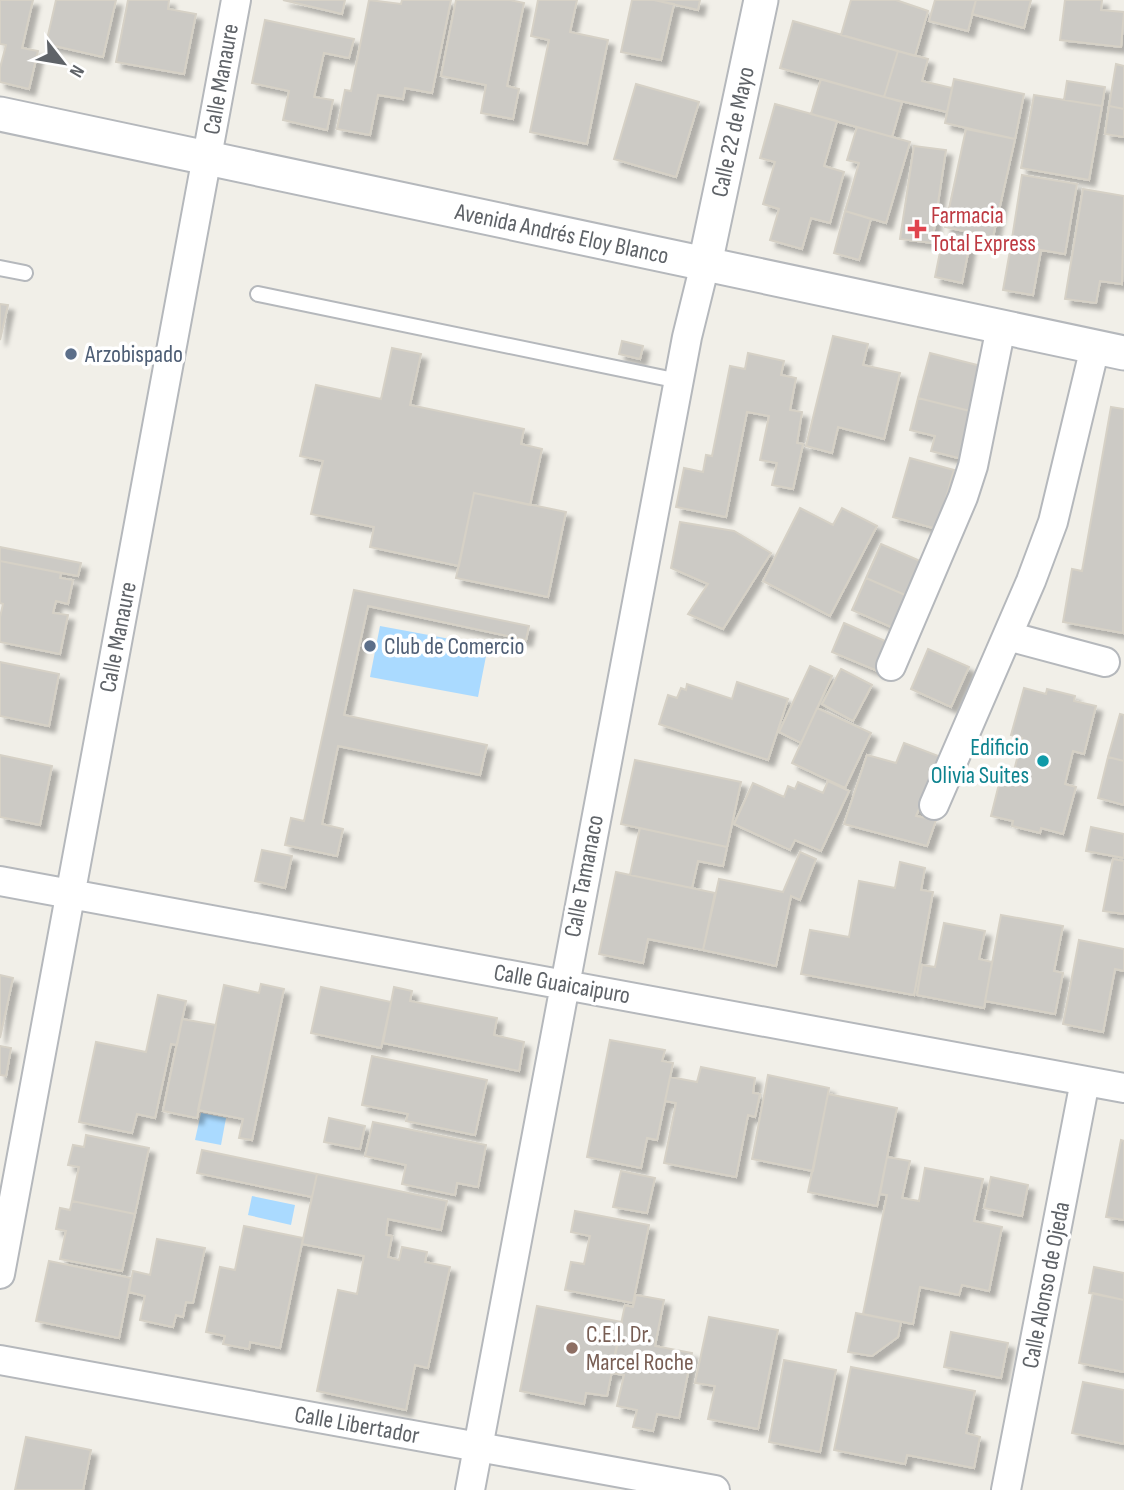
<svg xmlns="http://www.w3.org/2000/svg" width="1124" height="1490" font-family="'Sofia Sans Condensed',sans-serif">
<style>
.water{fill:#aadaff}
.building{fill:#cccac5;stroke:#d6d1c6;stroke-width:2;filter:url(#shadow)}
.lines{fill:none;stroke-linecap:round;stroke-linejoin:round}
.service-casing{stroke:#b5b8bc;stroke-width:18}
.minor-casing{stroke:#b5b8bc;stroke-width:32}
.tertiary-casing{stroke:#b5b8bc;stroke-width:37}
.service{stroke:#fff;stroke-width:14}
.minor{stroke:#fff;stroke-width:28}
.tertiary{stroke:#fff;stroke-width:33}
.health-dot{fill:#e0444e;stroke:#fff;stroke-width:2.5}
.service-dot{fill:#5c6f8a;stroke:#fff;stroke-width:2.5}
.culture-dot{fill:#0f9aa8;stroke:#fff;stroke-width:2.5}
.education-dot{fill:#8d6e63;stroke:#fff;stroke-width:2.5}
.labels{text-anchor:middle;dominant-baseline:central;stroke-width:7;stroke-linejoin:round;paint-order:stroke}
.street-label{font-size:24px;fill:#5f6368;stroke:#fff}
.health-label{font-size:24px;fill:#be3a42;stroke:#fff;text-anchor:start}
.service-label{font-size:24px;fill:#4e5e75;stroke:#fff;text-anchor:start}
.culture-label{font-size:24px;fill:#0d838f;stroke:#fff;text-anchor:end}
.education-label{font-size:24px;fill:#785e54;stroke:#fff;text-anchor:start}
</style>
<defs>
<filter id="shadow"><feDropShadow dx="6" dy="6" stdDeviation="2" flood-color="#0004"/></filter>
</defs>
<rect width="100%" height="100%" fill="#f1efe8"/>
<!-- water -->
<path class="water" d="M380,626L488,646L478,697L370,677Z
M201,1113L226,1118L221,1145L195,1140Z
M252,1196L295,1205L291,1225L248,1215Z"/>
<!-- building -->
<path class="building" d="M0,0H33L22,48L38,51L29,89L0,82V68L6,45L0,44Z
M56,0H116L103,57L46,44Z
M128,0H169L168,9L196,14L184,74L116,62Z
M283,0H345L342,14Z
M369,0L401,4L402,0H451L432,93L405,88L403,99L378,95L370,135L337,129L345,90L351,91Z
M456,0H510L524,3L507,86L519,89L513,119L481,113L486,85L441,76Z
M538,0H577L570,32L608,40L587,144L530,132L549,40L531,36Z
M632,0H654L674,4L661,60L621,52Z
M654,0H700L698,10Z
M851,0H896L928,11L915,56L841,35Z
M935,0H976L968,31L929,21Z
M976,0H1031L1024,28L972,14Z
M1065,0H1102L1101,10L1124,12L1121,47L1060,40Z
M265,20L354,39L349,58L324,53L314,97L333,100L327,130L283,120L289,91L252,83Z
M793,21L898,51L884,97L780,68Z
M898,51L928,59L922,81L952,88L947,112L884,97Z
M1116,64L1124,66V109L1109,106Z
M821,79L902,102L892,137L811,114Z
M954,79L1024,94L1015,139L945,123Z
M1067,81L1105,87L1102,106L1064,100Z
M636,84L699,102L676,177L614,159Z
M1034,95L1102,106L1089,180L1021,168Z
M775,104L837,121L824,166L844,172L830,223L811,218L802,249L770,240L779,209L763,204L775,162L760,158Z
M1109,106L1124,109V137L1105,134Z
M857,127L910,142L886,223L845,211L859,163L847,160Z
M966,129L1015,139L993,237L945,227Z
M914,146L946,150L932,243L900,239Z
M1022,175L1077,184L1065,254L1011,245Z
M1083,189L1124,196L1122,284L1100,281L1096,303L1065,299Z
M845,211L871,219L859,260L834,253Z
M943,237L970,243L962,283L935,277Z
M1011,245L1041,250L1033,295L1003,290Z
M0,304L8,305L0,340Z
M833,336L868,344L863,365L900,373L884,439L838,427L832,453L806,446Z
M622,341L643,346L640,359L619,354Z
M392,348L421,354L410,405L524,429L521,444L542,449L530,505L474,493L459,566L370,547L374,527L311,514L323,461L300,456L316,385L381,399Z
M748,353L784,361L781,375L796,378L790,410L802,412L797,443L803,444L793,489L772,485L777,463L760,460L769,416L747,412L726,517L676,507L684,468L703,472L706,455L712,456L730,366L745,369Z
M930,353L985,367L974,412L918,398Z
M918,398L974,412L962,459L931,451L935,436L910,430Z
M1111,407L1124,409L1123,633L1063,622L1072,569L1082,571Z
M910,458L954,470L937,529L893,517Z
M474,493L566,512L548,597L456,578Z
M800,508L833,525L842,508L877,526L830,616L763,581Z
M680,522L734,531L771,553L723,629L688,614L708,584L671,568Z
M881,544L927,564L912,598L866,578Z
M0,547L81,563L78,576L0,561Z
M0,561L61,573L60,578L73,580L68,604L56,601L53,613L68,615L60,654L0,642V617L3,604L0,603Z
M866,578L912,598L898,630L852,610Z
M354,590L529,626L526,640L368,606L344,715L487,745L480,775L338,746L322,824L343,829L337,856L285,845L291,818L304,821Z
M844,623L892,644L880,672L832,652Z
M928,649L969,667L951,707L911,689Z
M0,662L59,674L49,726L0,716Z
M810,666L832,676L801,743L779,732Z
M841,669L872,685L853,721L822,704Z
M737,682L788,699L768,760L659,724L668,695L677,698L681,688L686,690L687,684L732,699Z
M1024,688L1046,694L1047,689L1075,696L1074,701L1096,706L1084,754L1073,751L1065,784L1076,787L1063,834L1041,828L1040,833L1012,826L1013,821L991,816L1003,768L1014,771L1022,738L1011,735Z
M817,708L871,733L845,788L792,763Z
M1120,714L1124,715V761L1108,757Z
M904,743L941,757L916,816L936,820L927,846L844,824L867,755L896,763Z
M0,755L52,766L40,825L0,817Z
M1108,757L1124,761V805L1098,798Z
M635,760L741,782L727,847L621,824Z
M828,781L849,791L821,851L795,840L790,850L734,824L753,783L784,797L788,786L795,789L798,782L823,793Z
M1091,827L1124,834V858L1086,851Z
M640,828L727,847L723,866L698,861L692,888L630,875Z
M262,850L292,856L285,888L255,881Z
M800,852L816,859L800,900L791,896L776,966L703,950L719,879L783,892Z
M1113,859L1124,861V914L1103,911Z
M900,862L925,868L921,890L933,892L914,995L801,974L810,930L849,937L859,881L895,888Z
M616,872L715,893L703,950L648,939L643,963L599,954Z
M1001,915L1063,926L1054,971L1063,973L1055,1014L985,1001Z
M944,923L985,931L979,959L992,962L984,1008L917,995L922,965L935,967Z
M1079,940L1124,949V971L1115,969L1103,1032L1063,1024Z
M0,975L13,978L0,1038Z
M261,984L284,989L252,1140L239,1138L243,1119L198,1110L224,985L259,993Z
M321,987L391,1002L381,1048L311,1033Z
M394,987L412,991L410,1001L497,1018L494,1035L524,1042L519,1071L383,1043Z
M158,995L186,1001L177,1045L171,1044L155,1118L137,1114L132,1133L79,1122L96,1042L146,1052Z
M182,1019L216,1025L197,1118L163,1111Z
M610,1040L665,1050L662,1061L673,1063L657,1140L647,1138L641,1168L587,1157Z
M0,1046L11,1048L6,1076L0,1075Z
M372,1056L487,1080L475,1135L406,1121L408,1114L362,1105Z
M701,1067L755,1078L753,1093L760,1094L755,1117L748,1115L736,1177L664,1163L676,1103L665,1101L670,1077L697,1082Z
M768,1075L829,1088L813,1171L752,1159Z
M828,1094L897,1108L877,1206L808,1192Z
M329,1118L365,1126L360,1149L324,1142Z
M373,1122L486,1145L478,1187L457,1183L455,1195L402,1184L406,1165L365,1156Z
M86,1135L149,1148L135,1214L72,1201L79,1167L68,1165L73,1145L84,1147Z
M1121,1140L1124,1141V1220L1106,1217Z
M202,1150L317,1174L312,1197L197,1173Z
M887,1157L910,1161L902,1198L919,1201L925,1168L983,1179L974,1221L1002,1227L989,1291L962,1285L959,1295L920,1287L913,1324L863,1314L887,1195L880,1194Z
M621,1171L655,1178L647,1213L613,1207Z
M317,1174L447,1201L441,1230L388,1219L386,1235L392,1236L388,1257L399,1260L402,1247L427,1252L425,1262L450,1267L428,1368L415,1365L406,1410L317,1391L338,1290L357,1294L364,1256L302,1244Z
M991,1177L1028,1185L1022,1216L984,1208Z
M72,1201L135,1214L122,1271L60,1259L66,1231L56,1229L60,1208L70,1210Z
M575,1211L649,1225L633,1303L565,1290L571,1262L584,1264L590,1236L571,1232Z
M244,1226L303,1238L280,1348L250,1342L249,1349L223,1344L225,1336L206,1332L220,1267L235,1270Z
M157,1239L205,1248L193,1303L186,1302L183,1317L176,1315L173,1327L140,1320L145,1296L129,1292L133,1271L150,1275Z
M49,1261L131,1278L119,1338L36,1321Z
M1094,1267L1124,1273V1300L1089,1293Z
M1093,1293L1124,1300V1372L1079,1363Z
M636,1295L664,1300L655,1346L692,1353L679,1418L657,1414L653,1431L633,1427L637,1410L617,1406L624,1375L611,1373L625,1305L633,1307Z
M537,1306L622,1322L607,1396L586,1393L584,1404L520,1391Z
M856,1313L901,1322L898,1337L872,1356L848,1352Z
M709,1317L778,1330L758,1429L708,1419L715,1386L695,1383Z
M951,1332L1008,1343L1001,1378L944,1367Z
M784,1360L836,1370L820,1452L769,1442Z
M851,1367L975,1391L966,1433L980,1437L974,1468L907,1455L905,1464L834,1450Z
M1083,1382L1124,1390V1444L1072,1433Z
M26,1437L91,1450L83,1490H15Z"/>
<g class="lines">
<defs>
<path id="service" d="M0,268L25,273
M258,294L679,381"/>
<path id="minor" d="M1008,636L1105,662
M891,666L963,497L973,466L1001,327
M934,805L1031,581L1053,522L1095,347
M0,881L1124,1088
M0,1274L236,0
M0,1360L715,1490
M470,1490L687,337L705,264
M1006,1490L1085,1081"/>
<path id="tertiary" d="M0,114L1124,353
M705,264L761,0"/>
</defs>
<!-- service casing -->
<use href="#service" class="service-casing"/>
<!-- minor casing -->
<use href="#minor" class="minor-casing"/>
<!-- tertiary casing -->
<use href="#tertiary" class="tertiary-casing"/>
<!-- service -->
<use href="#service" class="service"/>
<!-- minor -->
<use href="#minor" class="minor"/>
<!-- tertiary -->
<use href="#tertiary" class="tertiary"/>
</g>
<!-- markers -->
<path class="health-dot" d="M913.5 218.5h7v7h7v7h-7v7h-7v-7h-7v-7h7z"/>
<g class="service-dot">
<circle cx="71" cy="354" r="7"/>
<circle cx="370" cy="646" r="7"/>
</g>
<circle class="culture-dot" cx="1043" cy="761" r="7"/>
<circle class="education-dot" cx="572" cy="1348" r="7"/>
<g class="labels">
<!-- street labels -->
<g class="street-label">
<text transform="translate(221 79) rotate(-80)">Calle Manaure</text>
<text transform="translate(733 132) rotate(-78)">Calle 22 de Mayo</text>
<text transform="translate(562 234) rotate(12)">Avenida Andrés Eloy Blanco</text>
<text transform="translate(118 637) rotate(-79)">Calle Manaure</text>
<text transform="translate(584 876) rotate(-79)">Calle Tamanaco</text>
<text transform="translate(562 984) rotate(10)">Calle Guaicaipuro</text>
<text transform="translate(1046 1285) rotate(-79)">Calle Alonso de Ojeda</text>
<text transform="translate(357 1425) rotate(10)">Calle Libertador</text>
</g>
<!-- health labels -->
<g class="health-label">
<text x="931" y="215">Farmacia<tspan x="931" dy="28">Total Express</tspan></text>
</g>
<!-- service labels -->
<g class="service-label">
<text x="85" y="354">Arzobispado</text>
<text x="384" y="646">Club de Comercio</text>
</g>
<!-- culture labels -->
<g class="culture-label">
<text x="1029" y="747">Edificio<tspan x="1029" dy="28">Olivia Suites</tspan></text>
</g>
<!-- education labels -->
<g class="education-label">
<text x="586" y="1334">C.E.I. Dr.<tspan x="586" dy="28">Marcel Roche</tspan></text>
</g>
</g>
<!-- north arrow -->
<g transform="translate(63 63) rotate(121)" stroke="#ffffff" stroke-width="5" paint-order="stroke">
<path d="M0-5L12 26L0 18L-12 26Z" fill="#5f6368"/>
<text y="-10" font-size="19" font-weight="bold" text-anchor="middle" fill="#5f6368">N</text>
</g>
</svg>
